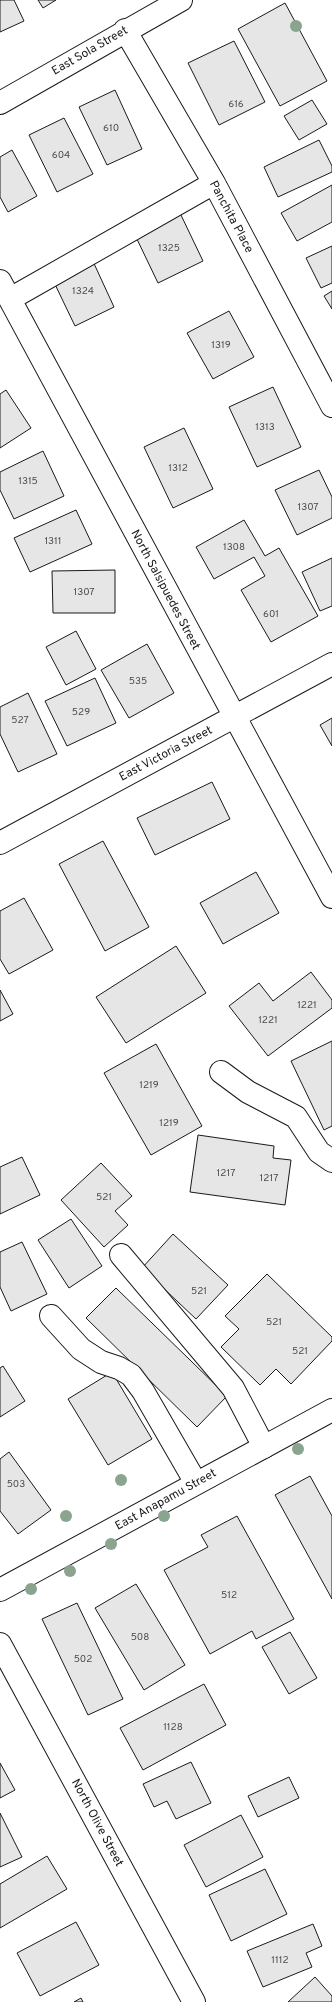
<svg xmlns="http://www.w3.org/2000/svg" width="332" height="2002" font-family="Overpass,sans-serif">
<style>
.building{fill:#e6e6e6;stroke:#1a1a1a}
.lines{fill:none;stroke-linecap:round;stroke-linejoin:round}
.minor-casing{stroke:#1a1a1a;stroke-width:24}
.major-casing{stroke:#1a1a1a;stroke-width:24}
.minor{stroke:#fff;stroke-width:22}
.major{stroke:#fff;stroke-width:22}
.tree{fill:#8aa48f}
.labels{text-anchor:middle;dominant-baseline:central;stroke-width:3;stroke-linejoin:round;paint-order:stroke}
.number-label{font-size:10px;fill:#4d4d4d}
.street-label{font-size:12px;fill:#1a1a1a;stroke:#fff}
</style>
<rect width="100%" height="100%" fill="#fff"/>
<!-- building -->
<path class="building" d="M0,0H14L24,21L0,32Z
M38,0H56L43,8Z
M285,3L327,81L280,106L238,29Z
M234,41L265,102L219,125L188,63Z
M115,90L142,149L107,165L79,107Z
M312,100L327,124L299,140L284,116Z
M64,118L93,174L57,192L29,135Z
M319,140L332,166V172L278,197L264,167Z
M12,150L37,196L8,212L0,197V157Z
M332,185V222L297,241L281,213Z
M180,213L203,261L158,283L135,235Z
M332,246V283L321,288L306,258Z
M91,257L114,307L75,326L51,276Z
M332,291V309L324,296Z
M229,311L254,357L213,379L187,333Z
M273,387L301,447L257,467L229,407Z
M6,390L31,428L0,448V394Z
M184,428L213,489L173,508L144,447Z
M43,451L64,496L14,519L0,490V472Z
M319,470L332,497V518L297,535L275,490Z
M76,510L92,544L30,572L14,538Z
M244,520L265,556L279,548L318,616L271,642L241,590L265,576L254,557L214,579L196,547Z
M332,558V606L320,611L302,572Z
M115,570V613H53L52,571Z
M76,631L96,669L66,685L46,647Z
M147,644L174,693L129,718L101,670Z
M95,678L116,723L67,746L45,701Z
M28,693L57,754L18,772L0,734V707Z
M332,718V746L320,725Z
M212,782L230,819L155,855L137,818Z
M103,841L149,927L105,951L59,864Z
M256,872L279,913L223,944L200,903Z
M24,898L53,950L9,974L0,959V911Z
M176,946L206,993L126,1043L96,997Z
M311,972L332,1000V1008L268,1056L229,1006L259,983L273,1001Z
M0,990L13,1014L0,1021Z
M332,1041V1126L324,1130L291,1061Z
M156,1044L202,1126L151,1155L104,1073Z
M198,1135L274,1146L273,1158L291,1160L285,1205L190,1192Z
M22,1157L40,1195L0,1214V1167Z
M101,1163L132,1196L115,1211L128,1225L104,1247L61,1200Z
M71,1219L102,1266L69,1288L38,1240Z
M173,1234L228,1285L196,1319L142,1268Z
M22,1242L47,1294L11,1311L0,1287V1252Z
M267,1274L332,1337V1341L291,1384L276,1369L260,1385L221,1347L239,1329L225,1316Z
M116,1288L227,1396L197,1427L86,1318Z
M3,1366L25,1401L0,1417V1368Z
M112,1372L152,1439L108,1465L68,1399Z
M9,1452L51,1510L18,1534L0,1511V1459Z
M310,1476L332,1516V1599L275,1495Z
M237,1516L294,1619L256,1639L252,1631L210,1654L164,1570L208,1547L201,1535Z
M136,1584L185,1665L144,1690L95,1608Z
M77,1603L123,1699L88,1715L42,1619Z
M290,1632L317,1678L289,1694L262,1647Z
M204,1684L226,1725L143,1770L120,1728Z
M191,1762L211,1803L176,1819L167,1801L154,1807L143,1784Z
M0,1763L15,1790L0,1798Z
M289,1777L299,1798L258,1817L248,1796Z
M0,1813L22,1857L0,1867Z
M241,1815L263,1857L206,1887L184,1845Z
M47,1856L67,1889L0,1928V1884Z
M265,1869L287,1914L231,1941L209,1895Z
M76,1922L99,1965L40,1996L17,1953Z
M313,1924L322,1946L306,1953L312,1967L263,1987L247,1951Z
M315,1977L332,1996V2002H288Z
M81,1998L83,2002H74Z"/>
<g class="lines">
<defs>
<path id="minor" d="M125,30L214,183L332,406
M0,103L181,0
M0,281L332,897
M10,299L214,183
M0,843L332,664
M221,1072L248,1092L296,1117L319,1152L332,1161
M121,1255L233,1388L264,1447
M51,1316L81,1349L101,1362L119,1368L131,1375L143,1391L196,1483
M0,1644L194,2002"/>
<path id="major" d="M0,1590L332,1410"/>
</defs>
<!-- minor casing -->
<use href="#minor" class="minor-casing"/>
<!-- major casing -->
<use href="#major" class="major-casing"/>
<!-- minor -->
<use href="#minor" class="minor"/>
<!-- major -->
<use href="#major" class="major"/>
</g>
<!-- trees -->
<g class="tree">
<circle cx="296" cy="26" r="6"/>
<circle cx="298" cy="1449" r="6"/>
<circle cx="121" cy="1480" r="6"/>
<circle cx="66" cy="1516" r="6"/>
<circle cx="164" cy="1516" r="6"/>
<circle cx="111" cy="1544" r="6"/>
<circle cx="70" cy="1571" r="6"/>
<circle cx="31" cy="1589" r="6"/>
</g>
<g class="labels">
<!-- number labels -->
<g class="number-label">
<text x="236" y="104">616</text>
<text x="111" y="128">610</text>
<text x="61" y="155">604</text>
<text x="169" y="248">1325</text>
<text x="83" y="291">1324</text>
<text x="221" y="345">1319</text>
<text x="265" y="427">1313</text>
<text x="178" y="468">1312</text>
<text x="28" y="481">1315</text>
<text x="308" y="507">1307</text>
<text x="53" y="541">1311</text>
<text x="234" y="547">1308</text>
<text x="84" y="592">1307</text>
<text x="271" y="614">601</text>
<text x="138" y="681">535</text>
<text x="81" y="712">529</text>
<text x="20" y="720">527</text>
<text x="307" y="1005">1221</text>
<text x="268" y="1020">1221</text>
<text x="149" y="1085">1219</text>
<text x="169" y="1123">1219</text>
<text x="226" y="1173">1217</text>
<text x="269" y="1178">1217</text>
<text x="104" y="1197">521</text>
<text x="199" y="1291">521</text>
<text x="274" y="1322">521</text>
<text x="300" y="1351">521</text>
<text x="16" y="1484">503</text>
<text x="229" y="1595">512</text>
<text x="140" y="1637">508</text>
<text x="83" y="1659">502</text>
<text x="173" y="1727">1128</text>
<text x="280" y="1960">1112</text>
</g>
<!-- street labels -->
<g class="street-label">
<text transform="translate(90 51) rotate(-30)">East Sola Street</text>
<text transform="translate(231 217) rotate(62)">Panchita Place</text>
<text transform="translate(165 590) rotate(62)">North Salsipuedes Street</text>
<text transform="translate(166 754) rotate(-28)">East Victoria Street</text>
<text transform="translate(166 1500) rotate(-29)">East Anapamu Street</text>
<text transform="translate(97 1823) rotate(62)">North Olive Street</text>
</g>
</g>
</svg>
